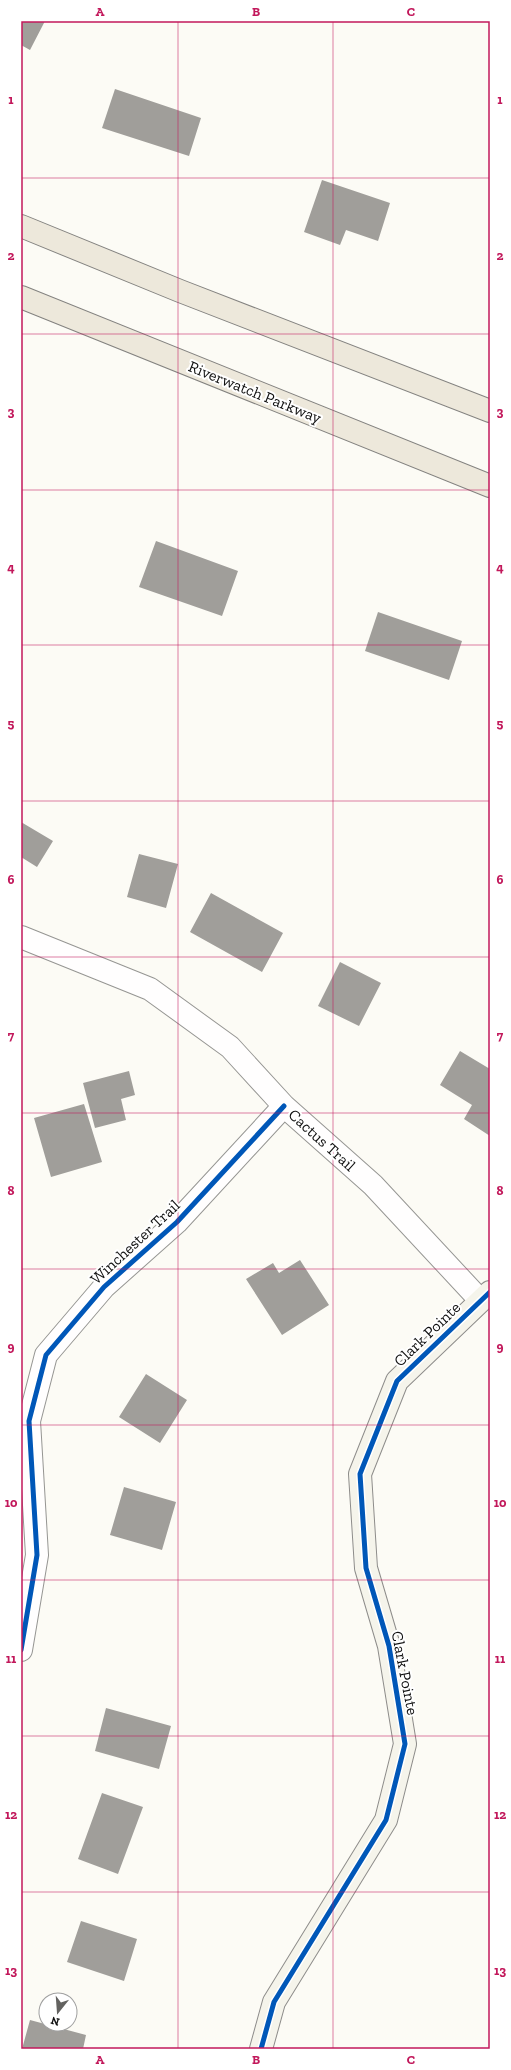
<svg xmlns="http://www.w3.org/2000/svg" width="511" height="2070" font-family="'Zilla Slab',serif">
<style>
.building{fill:#a09e9a}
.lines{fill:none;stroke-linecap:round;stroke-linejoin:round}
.street-casing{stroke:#969693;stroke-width:24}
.secondary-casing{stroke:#8d8c8a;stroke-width:24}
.primary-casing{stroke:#848380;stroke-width:24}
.street{stroke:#fffefe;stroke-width:22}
.secondary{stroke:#f5f4eb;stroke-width:22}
.primary{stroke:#ede8db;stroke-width:22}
.cycleway-casing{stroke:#fff;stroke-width:8}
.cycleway{stroke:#0057b8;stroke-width:5}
.grid{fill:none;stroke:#c2185b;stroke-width:1;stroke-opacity:0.55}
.labels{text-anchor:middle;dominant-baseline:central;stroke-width:4;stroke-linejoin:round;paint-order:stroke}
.street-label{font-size:16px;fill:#101010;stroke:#fff}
.neatline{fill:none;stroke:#c2185b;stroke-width:1.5}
.grid-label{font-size:13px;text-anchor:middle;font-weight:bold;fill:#c2185b}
</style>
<rect width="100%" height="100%" fill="#fcfbf5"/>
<!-- building -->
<path class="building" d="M21,21H45L30,50L21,45Z
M115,89L201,118L189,156L102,128Z
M322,180L390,203L378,241L346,230L340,245L304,232Z
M156,541L238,571L222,616L139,587Z
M378,612L462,641L449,680L365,651Z
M21,822L53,841L37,867L21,857Z
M139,854L178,864L166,908L127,897Z
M211,893L283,933L262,972L190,932Z
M340,962L381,983L359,1026L318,1006Z
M460,1051L490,1069V1136L464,1119L472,1105L440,1085Z
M129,1071L135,1095L121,1099L126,1120L95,1128L83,1083Z
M84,1104L102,1162L51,1177L34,1118Z
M300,1260L329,1305L282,1335L246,1279L273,1263L279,1273Z
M146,1374L187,1400L160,1443L119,1417Z
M124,1487L176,1502L162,1550L110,1535Z
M106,1708L171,1726L159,1769L95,1751Z
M102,1793L143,1807L118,1874L78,1859Z
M81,1921L137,1939L124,1981L67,1962Z
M30,2020L86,2035L83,2049H22Z"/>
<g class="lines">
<defs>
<path id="street" d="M21,937L150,989L230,1047L284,1106L373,1185L480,1300
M21,1650L37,1555L29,1421L46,1355L104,1287L177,1222L284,1106"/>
<path id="secondary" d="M261,2049L274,2002L386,1820L405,1744L389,1646L366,1568L360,1474L397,1381L490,1292"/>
<path id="primary" d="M21,226L180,291L490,411
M21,297L490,486"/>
</defs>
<!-- street casing -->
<use href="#street" class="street-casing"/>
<!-- secondary casing -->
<use href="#secondary" class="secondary-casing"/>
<!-- primary casing -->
<use href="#primary" class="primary-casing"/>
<!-- street -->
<use href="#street" class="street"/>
<!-- secondary -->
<use href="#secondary" class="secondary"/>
<!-- primary -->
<use href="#primary" class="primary"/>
<defs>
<path id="cycleway" d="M21,1650L37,1555L29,1421L46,1355L104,1287L177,1222L284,1106
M261,2049L274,2002L386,1820L405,1744L389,1646L366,1568L360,1474L397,1381L490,1292"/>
</defs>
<!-- cycleway casing -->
<use href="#cycleway" class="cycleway-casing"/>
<!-- cycleway -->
<use href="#cycleway" class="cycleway"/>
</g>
<!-- grid -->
<path class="grid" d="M178,21V2049M333,21V2049M21,178H490M21,334H490M21,490H490M21,645H490M21,801H490M21,957H490M21,1113H490M21,1269H490M21,1425H490M21,1580H490M21,1736H490M21,1892H490"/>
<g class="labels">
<!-- street labels -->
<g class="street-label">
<text transform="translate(255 392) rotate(22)">Riverwatch Parkway</text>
<text transform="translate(322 1140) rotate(42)">Cactus Trail</text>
<text transform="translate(135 1242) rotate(-43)">Winchester Trail</text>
<text transform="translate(427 1334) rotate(-44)">Clark Pointe</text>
<text transform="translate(405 1673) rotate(79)">Clark Pointe</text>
</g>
</g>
<!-- border -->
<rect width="511" height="2070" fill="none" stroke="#ffffff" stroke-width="44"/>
<!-- north arrow -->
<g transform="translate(58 2012) rotate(197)"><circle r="19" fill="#ffffff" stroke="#9f9f9f"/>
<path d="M0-3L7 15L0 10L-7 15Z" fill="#636260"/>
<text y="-6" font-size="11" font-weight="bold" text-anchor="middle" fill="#101010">N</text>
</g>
<rect x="22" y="22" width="467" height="2026" class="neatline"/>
<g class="grid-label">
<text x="100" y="16">A</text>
<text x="256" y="16">B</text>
<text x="411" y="16">C</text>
<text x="11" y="104">1</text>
<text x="500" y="104">1</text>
<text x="11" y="260">2</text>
<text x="500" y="260">2</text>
<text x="11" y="416">3</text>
<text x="500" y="416">3</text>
<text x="11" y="572">4</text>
<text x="500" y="572">4</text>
<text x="11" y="728">5</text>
<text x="500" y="728">5</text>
<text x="11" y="884">6</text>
<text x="500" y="884">6</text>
<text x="11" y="1040">7</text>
<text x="500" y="1040">7</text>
<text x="11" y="1195">8</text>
<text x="500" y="1195">8</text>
<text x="11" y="1351">9</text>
<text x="500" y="1351">9</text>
<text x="11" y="1507">10</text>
<text x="500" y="1507">10</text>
<text x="11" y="1663">11</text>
<text x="500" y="1663">11</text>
<text x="11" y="1819">12</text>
<text x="500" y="1819">12</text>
<text x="11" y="1975">13</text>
<text x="500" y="1975">13</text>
<text x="100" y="2064">A</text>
<text x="256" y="2064">B</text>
<text x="411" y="2064">C</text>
</g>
</svg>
